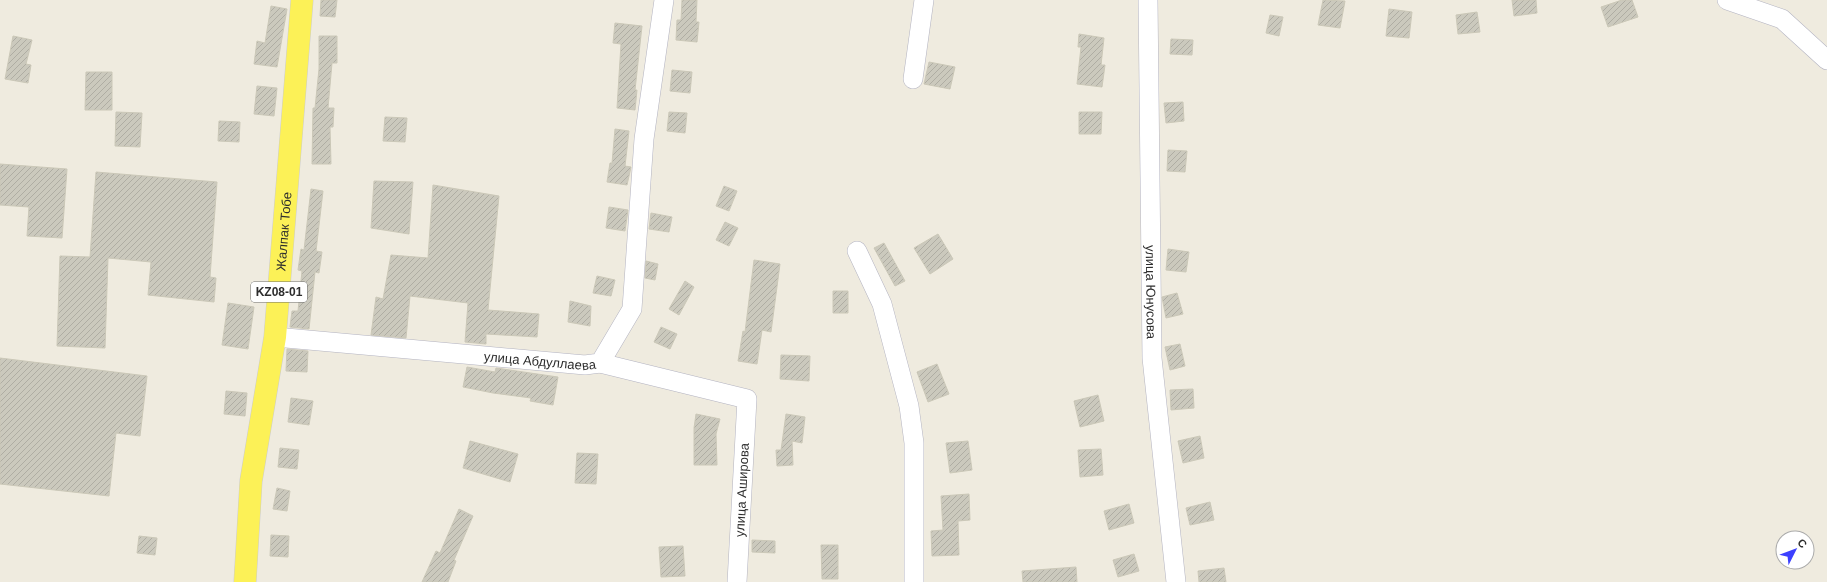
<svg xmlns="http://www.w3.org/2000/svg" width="1827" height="582" font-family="Helvetica,sans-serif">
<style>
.building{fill:url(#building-hatch);stroke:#cbc8b8}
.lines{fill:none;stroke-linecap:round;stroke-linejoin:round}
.minor-casing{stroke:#b3b3c1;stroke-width:20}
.major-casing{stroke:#cdcdcd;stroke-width:23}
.minor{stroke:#fff;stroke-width:19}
.major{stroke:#fcf157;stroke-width:22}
.labels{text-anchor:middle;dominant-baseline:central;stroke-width:3;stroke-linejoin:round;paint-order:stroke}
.shield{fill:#fff;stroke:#6c6c6c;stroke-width:1}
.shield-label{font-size:12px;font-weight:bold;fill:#2d2d2d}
.street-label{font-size:13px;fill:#2d2d2d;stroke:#fff}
</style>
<defs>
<pattern id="building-hatch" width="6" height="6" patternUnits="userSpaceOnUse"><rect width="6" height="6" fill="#cbc9bd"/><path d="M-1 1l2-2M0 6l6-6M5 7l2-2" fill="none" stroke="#afada3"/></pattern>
</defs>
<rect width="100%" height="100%" fill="#efebdf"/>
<!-- building -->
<path class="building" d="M321,0H337L335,17L320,16Z
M682,0H697L696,22H699L697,42L676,40L677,20H681Z
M1323,0L1345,1L1340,28L1318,25Z
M1512,0H1536L1537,13L1514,16Z
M1622,0H1632L1638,17L1608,27L1601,7Z
M271,6L287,9L277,67L254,64L257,41L265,43Z
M1389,9L1412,12L1409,38L1386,36Z
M1477,12L1480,32L1458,34L1456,15Z
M1270,15L1283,17L1279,36L1266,33Z
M615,23L642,26L635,90H637L635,110L617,108L621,44L613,43Z
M1079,34L1104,38L1101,65H1105L1102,87L1077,84L1081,47H1078Z
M13,36L32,40L26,64L31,65L28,83L5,79Z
M319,36H337V63H332L328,108H334L333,127H330L331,164H312L313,108H315L319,69Z
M1171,39L1193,40L1192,55L1170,54Z
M929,62L955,67L950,89L924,84Z
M672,70L692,72L690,93L670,91Z
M86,72H112V110H85Z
M257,86L277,88L274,116L254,114Z
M1183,102L1184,121L1166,123L1164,103Z
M116,112L142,113L140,147L115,146Z
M669,112L687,113L685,133L667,131Z
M1079,112H1102L1101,134H1079Z
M385,117L407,118L405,142L383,141Z
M219,121L240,122L239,142L218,141Z
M615,129L629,131L625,166L631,167L627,185L607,182L610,163H612Z
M1168,150L1187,151L1185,172L1167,171Z
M0,164L67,169L62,238L27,236L29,207L0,205Z
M96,172L217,182L210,277L216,278L214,302L148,295L151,262L108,258L105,348L57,346L60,256L90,257Z
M374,181L413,182L409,234L371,228Z
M433,185L499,196L488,310L539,314L537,337L486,334V344L465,342L468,303L410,296L406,338L371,335L376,297L383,299L391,255L428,258Z
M724,186L737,191L729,211L716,206Z
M311,189L323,191L316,251L322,252L319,273L315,272L309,329L290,327L292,311H298L302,271L298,270L301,249L304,250Z
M609,207L628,210L625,231L606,228Z
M651,213L672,217L669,232L649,229Z
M725,222L738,228L729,246L716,240Z
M938,234L953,259L930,274L914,248Z
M884,243L905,281L895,286L874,248Z
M1168,249L1189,252L1186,272L1166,270Z
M754,260L780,264L771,332L762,330L757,364L738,361L743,331L745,332Z
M646,261L658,264L655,280L645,278Z
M597,276L615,280L611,296L593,293Z
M685,281L694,287L679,315L669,309Z
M833,291H848V313H833Z
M1177,293L1183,314L1166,318L1162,297Z
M570,301L591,306L590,326L568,322Z
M228,303L254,307L248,349L222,345Z
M661,327L677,334L670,349L654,342Z
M1180,344L1185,366L1170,370L1165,347Z
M287,349L308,351L307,372L286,371Z
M781,355L810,356L809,381L780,379Z
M0,358L147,376L140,436L116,433L109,496L0,484Z
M937,364L949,394L928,402L917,372Z
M467,367L495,372L496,368L558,377L553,405L530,401L531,398L493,393L463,387Z
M1193,389L1194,408L1171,410L1170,390Z
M226,391L247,393L245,416L224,414Z
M1098,395L1104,421L1080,427L1074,401Z
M291,398L313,401L309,425L288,422Z
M696,414L720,419L716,434L717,465H694V428Z
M786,414L805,417L802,443L792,441L793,465L777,466L776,450H781Z
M1200,436L1204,458L1183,463L1178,441Z
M470,441L518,454L510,482L463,468Z
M968,441L972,470L950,473L946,443Z
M280,448L299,450L297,469L278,467Z
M1101,449L1103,475L1080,477L1078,450Z
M577,453L598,454L596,484L575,483Z
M277,488L290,491L287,511L273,509Z
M969,494L970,520L958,521L959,555L932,556L931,531L943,530L941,496Z
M1210,502L1214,520L1190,525L1186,508Z
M1129,504L1134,523L1109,530L1104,511Z
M459,509L473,516L454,560L456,561L448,582H422L436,551L440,553Z
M271,535L289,536L288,557L270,556Z
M139,536L157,538L155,555L137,553Z
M752,540L775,541V553L752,552Z
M821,545H838V579H822Z
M683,546L685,576L661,577L659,547Z
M1134,554L1139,571L1118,577L1113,560Z
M1076,567L1077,582H1023L1022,571Z
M1224,568L1226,582H1199L1198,571Z"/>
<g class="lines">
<defs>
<g id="minor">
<path id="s1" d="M1148,0L1152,358L1176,582"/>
<path d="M1727,0L1782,19L1827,60"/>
<path d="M913,79L924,0"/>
<path d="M857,251L882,304L909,406L914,443V582"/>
<path id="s2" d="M275,337L585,365L600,363L632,309L644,139L664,0"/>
<path d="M600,363L747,399L737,582"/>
</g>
<g id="major">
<path id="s3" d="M245,582L251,481L275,337L302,0"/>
</g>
</defs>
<!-- minor casing -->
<use href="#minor" class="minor-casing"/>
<!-- major casing -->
<use href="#major" class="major-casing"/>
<!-- minor -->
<use href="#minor" class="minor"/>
<!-- major -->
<use href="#major" class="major"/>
</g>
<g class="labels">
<!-- shield labels -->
<rect class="shield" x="251" y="282" width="56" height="20" rx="3"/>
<g class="shield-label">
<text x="279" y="292">KZ08-01</text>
</g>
<!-- street labels -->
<g class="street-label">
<text stroke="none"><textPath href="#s3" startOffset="353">Жалпак Тобе</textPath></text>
<text stroke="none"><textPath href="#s1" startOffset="292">улица Юнусова</textPath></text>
<text stroke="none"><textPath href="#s2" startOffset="266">улица Абдуллаева</textPath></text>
<text transform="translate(742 490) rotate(-87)">улица Аширова</text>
</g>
</g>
<!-- north arrow -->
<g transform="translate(1795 550) rotate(48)"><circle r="19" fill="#ffffff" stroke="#ababab"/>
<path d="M0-3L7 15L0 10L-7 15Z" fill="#3c40ff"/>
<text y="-6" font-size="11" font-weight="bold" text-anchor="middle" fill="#2d2d2d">С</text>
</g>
</svg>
